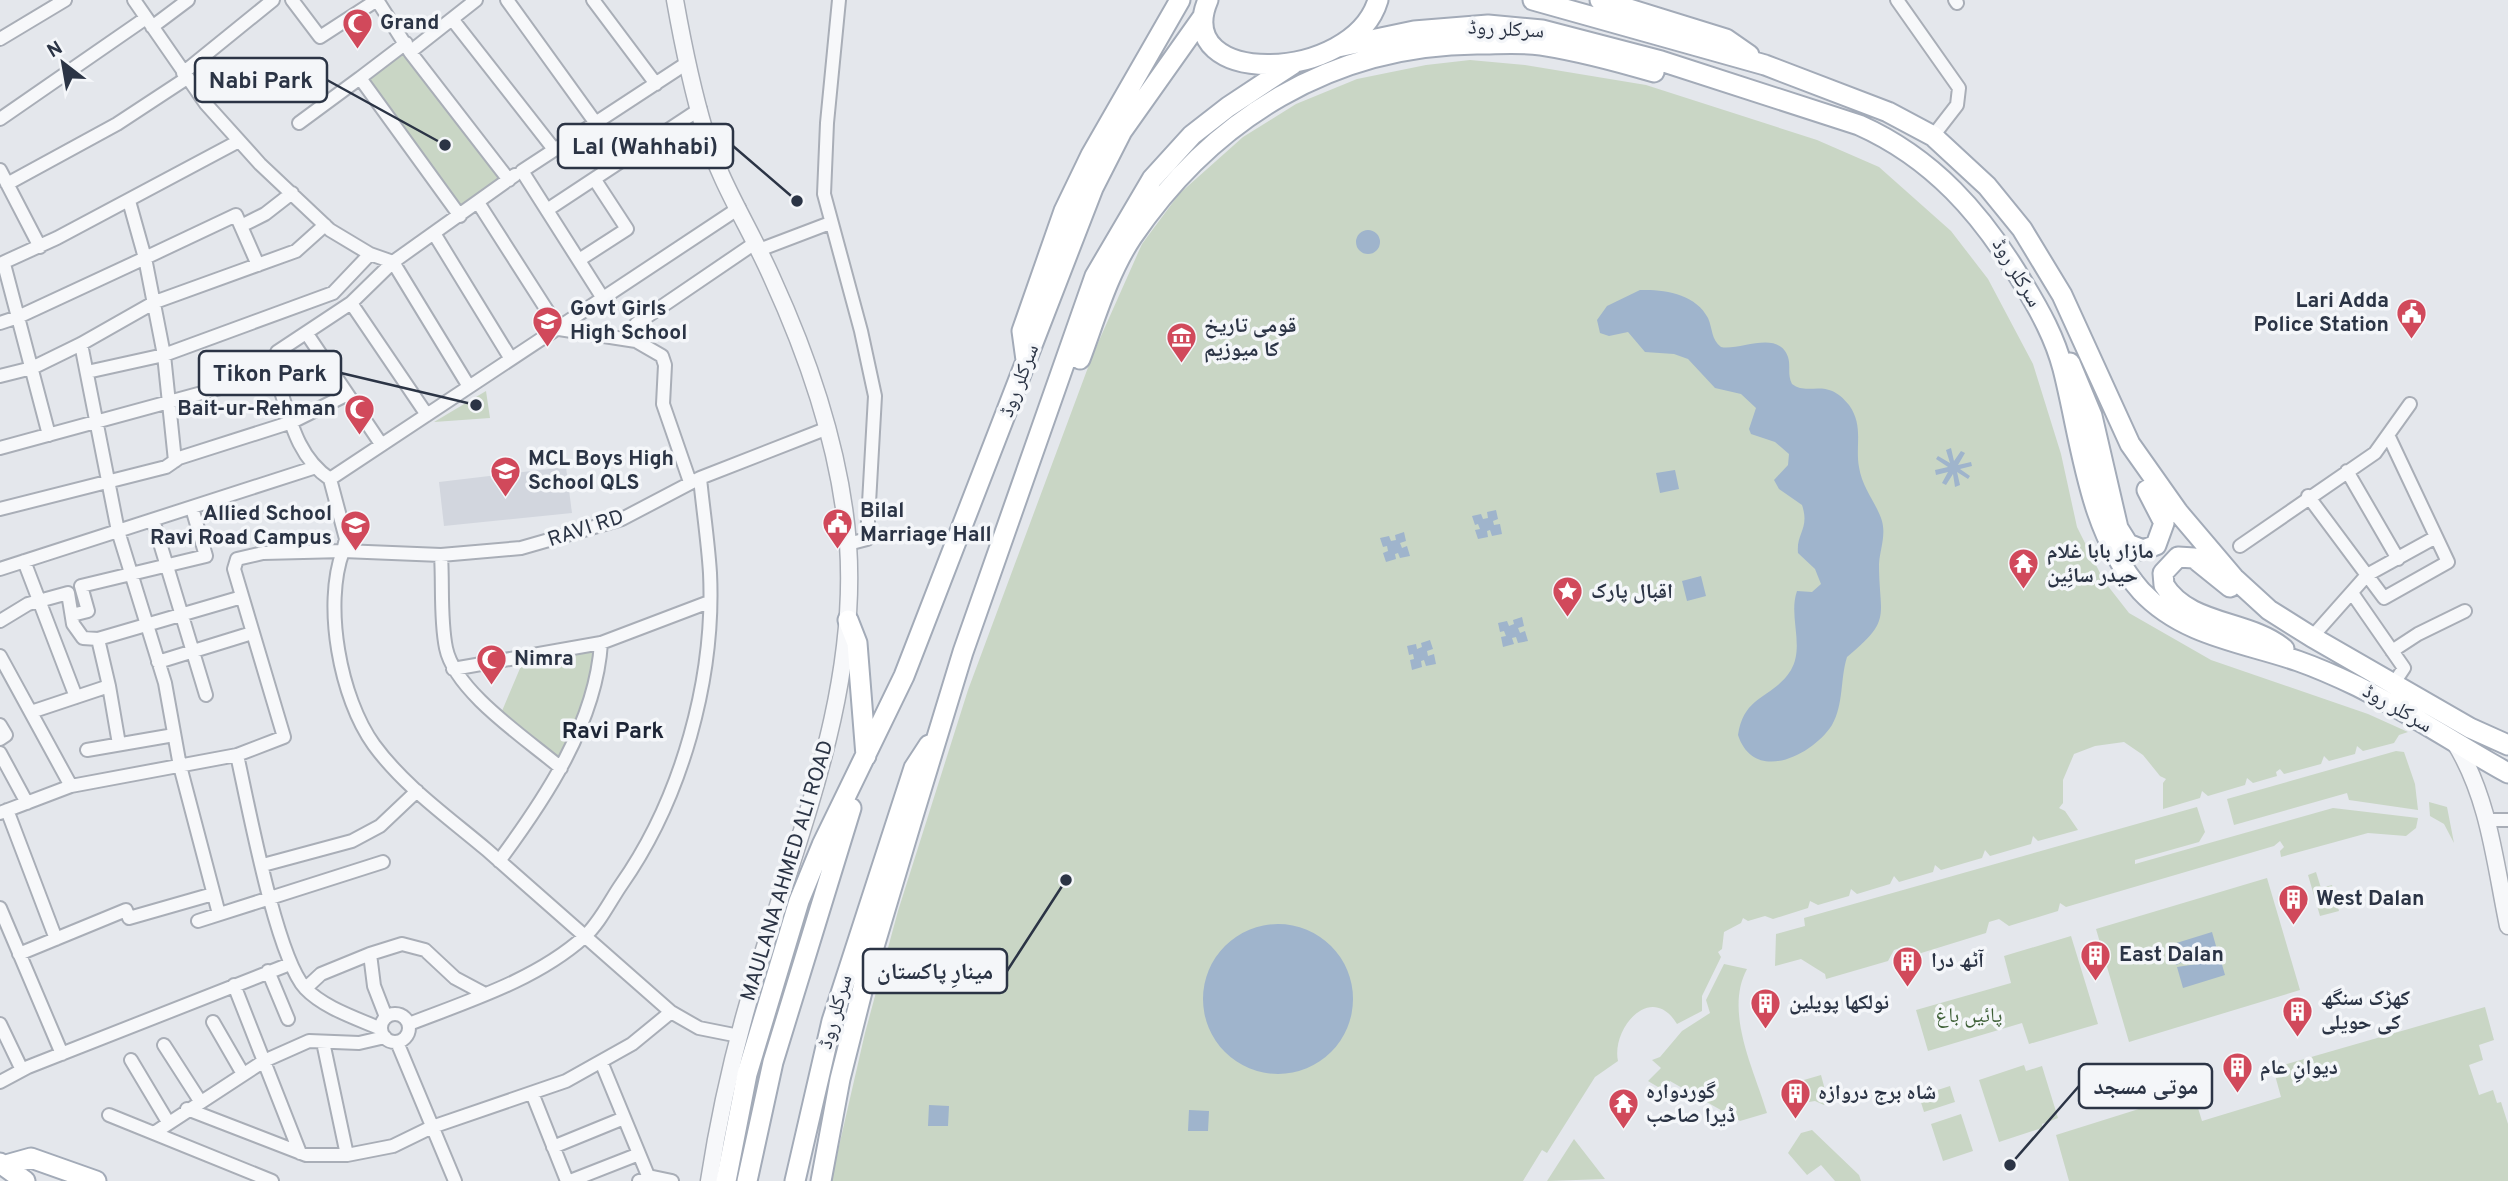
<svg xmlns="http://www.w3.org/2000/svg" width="2508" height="1181" font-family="Overpass,'Noto Naskh Arabic',sans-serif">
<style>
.built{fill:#d2d6de}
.green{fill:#c9d6c5}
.water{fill:#9fb4cc}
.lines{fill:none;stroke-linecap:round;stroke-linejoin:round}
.minor-casing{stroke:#a9aeb7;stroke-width:16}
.tertiary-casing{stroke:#a9aeb7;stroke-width:19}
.primary-casing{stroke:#a3abb8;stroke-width:23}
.minor{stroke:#f7f8fa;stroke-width:12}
.tertiary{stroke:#f7f8fa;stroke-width:16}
.primary{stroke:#fff;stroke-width:19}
.labels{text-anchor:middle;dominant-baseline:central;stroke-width:7;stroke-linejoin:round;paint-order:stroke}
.poi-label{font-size:21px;font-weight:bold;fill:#2b3445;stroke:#f4f6f9;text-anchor:start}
.street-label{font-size:21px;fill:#2b3445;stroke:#f4f6f9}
.park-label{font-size:21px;fill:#3f6138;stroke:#f4f6f9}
.neighbourhood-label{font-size:23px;font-weight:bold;fill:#1d2536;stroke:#f4f6f9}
.leader{fill:none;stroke:#2b3445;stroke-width:2.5}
.callout-dot{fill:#2b3445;stroke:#f4f6f9;stroke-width:2.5}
.callout{fill:#f4f6f9;stroke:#2b3445;stroke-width:2.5}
.callout-label{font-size:23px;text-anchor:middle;font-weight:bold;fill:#2b3445}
</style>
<rect width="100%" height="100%" fill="#e4e7ec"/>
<!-- built -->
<path class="built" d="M566,467L572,513L444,526L439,482Z"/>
<!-- green -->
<path class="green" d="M404,53L504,182L462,211L366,80Z
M1470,60L1525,65L1646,85L1817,140L1879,167L1951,231L1988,279L2033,364L2061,454L2077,527L2104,581L2129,613L2211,660L2368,714L2408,732L2399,735L2394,743L2363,751L2357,746L2355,754L2329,761L2324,756L2321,764L2284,774L2280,769L2276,772L2277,776L2253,783L2247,778L2245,785L2208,796L2202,791L2200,798L2163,809V783L2166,779L2160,776L2143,755L2124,742L2095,746L2074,754L2063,780V803L2059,808L2065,811L2078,830L2038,841L2033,836L2031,844L1990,856L1985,850L1982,858L1941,870L1935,865L1933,872L1899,882L1894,876L1890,884L1857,894L1851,889L1849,896L1818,905L1810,901L1808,908L1773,919L1765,916L1748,921L1743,918L1741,923L1724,932L1722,949L1718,952L1721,957L1702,996V1011L1677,1024C1651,981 1611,1029 1618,1061L1595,1077L1547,1153L1542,1150L1523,1181H831L865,1033L898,911L968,690L1093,354L1142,244L1179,194L1243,137L1296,104L1357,79L1426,65Z
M486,391L490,418L434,422Z
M596,650V669L560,762L502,711L521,666Z
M2396,751L2404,752L2415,784L2418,810L2349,800L2347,793L2234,825L2227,799Z
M2429,802L2447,807L2454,843L2444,824L2430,816Z
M2197,807L2205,832L2199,842L2135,860V864L2333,808L2418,818L2416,828L2406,836L2368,833L2281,857L2280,851L2284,847L2280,841L2274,846L2066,907L2060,903L2058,911L2009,926L1999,919L1989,922L1986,933L1918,954L1906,946L1894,950L1888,961L1826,979L1825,974L1801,959L1775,966L1776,934L1805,926L1804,918Z
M2316,872L2321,888L2332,885L2339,911L2320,916L2308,875Z
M2267,878L2300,990L2129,1042L2096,929Z
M2071,936L2098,1024L2029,1044L2022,1023L1928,1051L1916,1010L2011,983L2004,956Z
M1724,964L1747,969C1724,1012 1754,1069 1767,1113L1740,1121L1670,1081L1663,1090L1648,1081L1661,1068L1652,1060L1660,1057L1682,1031L1710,1013L1706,1000Z
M2485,1007L2494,1040L2479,1045L2483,1060L2469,1065L2479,1095L2493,1090L2497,1103L2501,1102L2508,1124V1181H2069L2056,1135L2193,1092L2202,1121L2281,1097L2273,1068Z
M2024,1065L2026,1071L2042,1066L2058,1118L2042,1124V1128L1999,1142L1979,1080Z
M1821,1075L1828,1101L1824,1105L1815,1101L1803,1103L1797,1082Z
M1950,1086L1955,1102L1924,1112L1919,1096Z
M1961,1114L1973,1151L1943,1161L1931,1124Z
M1812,1130L1859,1175L1861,1181H1835L1821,1165L1807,1175L1788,1153L1801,1133Z
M1574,1139L1605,1179L1547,1181Z"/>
<!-- water -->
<path class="water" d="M1356 242a12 12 0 1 1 24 0a12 12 0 1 1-24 0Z
M1640,290C1664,289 1696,294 1708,318C1713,330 1711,339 1721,347C1740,351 1778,329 1788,357C1791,367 1787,374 1792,384C1809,397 1826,376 1849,405C1864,426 1855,445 1859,467C1862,488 1876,502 1882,521C1886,536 1880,549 1879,564C1879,617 1893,619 1847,657C1840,679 1844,704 1832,725C1812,756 1754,784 1738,735C1744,694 1773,699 1791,670C1805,646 1788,616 1797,591L1812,592L1821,584L1815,569L1798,553C1796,533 1810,529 1802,505L1779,489L1774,480L1788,465L1789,454L1775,442L1751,434L1749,429L1756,408L1741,394L1715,388L1688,359L1674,354L1645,352L1628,332L1609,336L1600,333L1597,320L1607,306Z
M1951,448L1954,461L1961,451L1965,453L1958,465L1971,462L1972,466L1960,469L1970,476L1968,479L1957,472L1960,485L1955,487L1953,474L1946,485L1942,483L1948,472L1936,475L1935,470L1948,467L1936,459L1938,456L1950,463L1946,450Z
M1675,470L1679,489L1660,493L1656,473Z
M1496,510L1498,519L1493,521L1494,525L1500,524L1502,534L1492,536L1490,530L1487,531L1488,537L1478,539L1475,530L1480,529L1478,524L1475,525L1472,516L1481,514L1483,519L1488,518L1487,512Z
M1404,532L1406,541L1400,543L1402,548L1407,546L1410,556L1400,558L1398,553L1395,554L1396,559L1386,562L1383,553L1388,551L1387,546L1383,547L1380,538L1389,536L1391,541L1396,540L1395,535Z
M1701,576L1706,596L1687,601L1682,581Z
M1522,617L1524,626L1518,628L1520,633L1525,631L1528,641L1518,643L1516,637L1512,638L1514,644L1503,647L1501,637L1506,636L1504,631L1500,632L1498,623L1507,621L1509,626L1514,624L1513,620Z
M1430,640L1433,649L1427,651L1428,656L1434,654L1436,664L1426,666L1424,660L1421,661L1422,667L1412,670L1410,660L1414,659L1413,654L1409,655L1407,646L1416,644L1417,649L1422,647L1421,643Z
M1203 999a75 75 0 1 1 150 0a75 75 0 1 1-150 0Z
M2212,932L2218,953L2202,958L2201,954L2176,965L2170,945Z
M2219,954L2225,975L2183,988L2177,967L2204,963L2203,959Z
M929,1105L949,1106L948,1126H928Z
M1189,1110L1209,1111L1208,1131H1188Z"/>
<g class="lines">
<defs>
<path id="minor" d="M134,0L206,104L260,164L330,230L370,254L393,262L468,385
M292,0L320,37L377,0L410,52L509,180
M507,0L595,122
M593,0L656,84
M839,0L827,123L824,194L861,331L875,396L867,539L848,544
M1897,0L1959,88L1957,105L1933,136
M1955,0L1957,3
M452,19L553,148
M152,27L188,0
M0,39L65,0
M406,43L360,78L460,216
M410,52L476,0
M183,73L273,0
M0,119L146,18
M299,123L360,78
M0,170L40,247
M7,184L117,124L187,78
M129,201L145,258L236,215L258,265
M479,204L559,329L636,341L662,356L665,365L663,404L690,482
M739,208L330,479L346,539L343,551L441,555L521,548L622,519L700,478L828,428
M547,210L700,109
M241,226L265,214L292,193
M435,235L511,359
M759,250L830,223
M579,260L627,229L595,180
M0,264L57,238L239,141
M0,265L4,264L49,435
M604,300L522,171L687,63
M351,303L427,415
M0,323L18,317L145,258L164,355L175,461
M636,324L755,243
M307,334L381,444
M81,344L118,531L165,683L180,766L219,914
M277,352L351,303L393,262L515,175
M87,372L164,355L333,293L370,254
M0,376L32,368L81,344L155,302L296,251L325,225
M0,448L275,373C289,412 294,455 330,479
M2347,471L2398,559
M2308,496L2384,598L2448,562L2389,437
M0,509L166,467L179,458L292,422L346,395
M153,520L206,695
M2240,546L2375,453L2410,404
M441,555C443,585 440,619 446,648C455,692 527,739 561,768
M24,561L76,697
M0,569L313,468
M2352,593L2404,668L2394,683
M72,615L88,611L81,586L206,556L192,508
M0,621L28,604L68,593L73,624L83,638L98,639L242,597
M2312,637L2367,575L2436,537
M98,639L109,686
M2392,651L2418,634L2465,611
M0,656L71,786
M158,662L252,633
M453,669L601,643L709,602
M31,712L109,686L119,744
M0,725L6,735L0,739
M87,750L174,735
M0,753L27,803
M237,755C248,804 276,956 305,988C324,1008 356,1018 381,1029
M7,810L56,939
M0,813L71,786L237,755L284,737L234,569L237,559L263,553L343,551C323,605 340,698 374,745C404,786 448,817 487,850C549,904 610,958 671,1012L699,1028L739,1036
M2487,820H2508
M499,861C545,799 596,723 601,643
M263,865L352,841L380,826L417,791
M0,908L62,1054
M198,921L383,862
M19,954L126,910L129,918L213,894
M268,971L288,1019
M234,985L300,1153
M306,988L321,974L370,954
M381 1028a14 14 0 1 1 28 0a14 14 0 1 1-28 0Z
M386,1017L374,986L370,954L402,944L425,950L455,978L485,994
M213,1022L243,1074
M0,1024L22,1070
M409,1024C468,1001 536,980 584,937C599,924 610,901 621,885C682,798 715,678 710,573C708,541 703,509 700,478
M323,1042L347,1155
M397,1042L455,1181
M164,1045L200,1101
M131,1060L168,1122
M602,1064L649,1178
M0,1082L28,1067L290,964
M532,1093L567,1181
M187,1109L306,1155H347L393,1146L432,1127L566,1081L632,1044L671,1012
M109,1115L272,1181
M154,1133L264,1061L309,1041L359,1043L385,1037
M553,1147L624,1118
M570,1181L639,1154
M639,1181L653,1177L672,1181"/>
<path id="tertiary" d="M675,0C683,45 692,89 705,132C720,183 751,230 772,278C810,361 841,453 848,544C858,686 804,820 763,953C739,1028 721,1103 709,1181
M2455,743C2489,798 2495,863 2508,926"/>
<path id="primary" d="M1208,0C1170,88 1353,84 1378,0
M1533,0L1765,65L1888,112L1933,136L1987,186L2022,229L2062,295L2130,444L2178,512L2234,578L2269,610L2312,637L2470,728L2508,745
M1600,0L1726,39L1749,55
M1338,47L1414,31L1488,25L1542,30L1661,61L1859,125C1933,158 1982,214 2023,283C2040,311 2055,338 2063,369C2082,444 2088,531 2141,591C2183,636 2243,642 2298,661C2318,668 2338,677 2357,686C2409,712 2457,745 2508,773
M1080,359C1095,319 1108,273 1132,237C1213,118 1332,45 1477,44C1498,44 1520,42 1541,45C1579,51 1617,61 1654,72
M1026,360L1022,331L1064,211L1091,155L1180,0
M2070,363L2092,416L2118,528L2128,544L2143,550L2156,545L2164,523L2147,490
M2230,587L2194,558L2178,557L2163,573L2164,585C2189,626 2250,620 2284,649
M848,620L857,643L866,756
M0,1163L25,1181
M6,1165L31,1158L96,1181
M726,1181L747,1074L799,901L822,845L904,676L1093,188L1122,131L1202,18
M747,1181L773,1062L851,808
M795,1181L832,1021L914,768L929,745
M821,1181L840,1079L870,960L913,816L963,652L1095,276L1152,179L1192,135L1228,107L1293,64"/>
</defs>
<!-- minor casing -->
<use href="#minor" class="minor-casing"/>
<!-- tertiary casing -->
<use href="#tertiary" class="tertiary-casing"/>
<!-- primary casing -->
<use href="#primary" class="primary-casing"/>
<!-- minor -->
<use href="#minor" class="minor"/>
<!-- tertiary -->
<use href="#tertiary" class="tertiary"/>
<!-- primary -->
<use href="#primary" class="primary"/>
</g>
<!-- icons -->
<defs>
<symbol id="mosque-pin" viewBox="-11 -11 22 30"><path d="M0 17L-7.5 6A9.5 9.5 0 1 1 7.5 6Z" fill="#d1495b" stroke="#f4f6f9"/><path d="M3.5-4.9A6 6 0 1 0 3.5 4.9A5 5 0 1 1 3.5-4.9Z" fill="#fff"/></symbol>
<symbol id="civic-pin" viewBox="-11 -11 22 30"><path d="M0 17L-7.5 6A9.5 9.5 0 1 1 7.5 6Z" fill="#d1495b" stroke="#f4f6f9"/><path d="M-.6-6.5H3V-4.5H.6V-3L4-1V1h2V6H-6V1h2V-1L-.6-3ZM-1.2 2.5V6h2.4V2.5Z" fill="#fff"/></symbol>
<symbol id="school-pin" viewBox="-11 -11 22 30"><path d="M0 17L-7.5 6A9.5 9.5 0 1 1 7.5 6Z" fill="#d1495b" stroke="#f4f6f9"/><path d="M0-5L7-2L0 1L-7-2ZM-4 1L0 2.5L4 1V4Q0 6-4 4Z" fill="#fff"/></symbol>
<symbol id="museum-pin" viewBox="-11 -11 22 30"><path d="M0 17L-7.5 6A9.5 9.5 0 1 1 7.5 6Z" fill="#d1495b" stroke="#f4f6f9"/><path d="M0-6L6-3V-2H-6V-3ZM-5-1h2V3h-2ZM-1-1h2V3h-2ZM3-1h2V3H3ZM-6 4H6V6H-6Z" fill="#fff"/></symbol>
<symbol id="temple-pin" viewBox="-11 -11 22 30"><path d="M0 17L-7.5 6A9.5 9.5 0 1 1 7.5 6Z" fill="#d1495b" stroke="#f4f6f9"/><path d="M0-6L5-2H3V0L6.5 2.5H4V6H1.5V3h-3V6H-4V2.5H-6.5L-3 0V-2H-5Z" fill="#fff"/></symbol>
<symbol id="sight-pin" viewBox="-11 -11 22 30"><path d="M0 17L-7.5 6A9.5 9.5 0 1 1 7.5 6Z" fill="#d1495b" stroke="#f4f6f9"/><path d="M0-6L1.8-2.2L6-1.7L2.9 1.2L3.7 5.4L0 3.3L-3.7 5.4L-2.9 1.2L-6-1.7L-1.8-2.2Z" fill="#fff"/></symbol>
<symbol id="building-pin" viewBox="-11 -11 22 30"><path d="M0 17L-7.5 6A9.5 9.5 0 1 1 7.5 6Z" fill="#d1495b" stroke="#f4f6f9"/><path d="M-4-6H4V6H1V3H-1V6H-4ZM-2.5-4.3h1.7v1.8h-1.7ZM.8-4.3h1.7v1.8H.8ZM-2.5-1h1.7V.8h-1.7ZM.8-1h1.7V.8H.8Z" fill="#fff"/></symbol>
</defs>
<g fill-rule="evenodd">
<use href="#mosque-pin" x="340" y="6" width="35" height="47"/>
<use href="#civic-pin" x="2394" y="296" width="35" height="47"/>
<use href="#school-pin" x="530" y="304" width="35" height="47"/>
<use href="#museum-pin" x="1164" y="320" width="35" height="47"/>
<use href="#mosque-pin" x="342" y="392" width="35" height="47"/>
<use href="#school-pin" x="488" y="454" width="35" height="47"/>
<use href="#civic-pin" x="820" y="506" width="35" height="47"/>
<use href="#school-pin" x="338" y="508" width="35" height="47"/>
<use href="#temple-pin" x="2006" y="546" width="35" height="47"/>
<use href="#sight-pin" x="1550" y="574" width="35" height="47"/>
<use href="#mosque-pin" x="474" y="642" width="35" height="47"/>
<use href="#building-pin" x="2276" y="882" width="35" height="47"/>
<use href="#building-pin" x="2078" y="938" width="35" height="47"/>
<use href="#building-pin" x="1890" y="944" width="35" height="47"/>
<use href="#building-pin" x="1748" y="986" width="35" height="47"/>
<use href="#building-pin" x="2280" y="994" width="35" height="47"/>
<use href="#building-pin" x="2220" y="1050" width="35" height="47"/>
<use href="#building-pin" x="1778" y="1076" width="35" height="47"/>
<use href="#temple-pin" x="1606" y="1086" width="35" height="47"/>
</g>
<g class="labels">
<!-- poi labels -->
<g class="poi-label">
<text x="380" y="23">Grand</text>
<text x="2389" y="301" text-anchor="end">Lari Adda<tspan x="2389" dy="24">Police Station</tspan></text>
<text x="570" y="309">Govt Girls<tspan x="570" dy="24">High School</tspan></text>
<text x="1204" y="326">قومی تاریخ<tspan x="1204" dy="24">کا میوزیم</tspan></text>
<text x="336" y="409" text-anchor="end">Bait-ur-Rehman</text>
<text x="528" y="459">MCL Boys High<tspan x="528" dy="24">School QLS</tspan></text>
<text x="860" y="511">Bilal<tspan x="860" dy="24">Marriage Hall</tspan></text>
<text x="332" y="514" text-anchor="end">Allied School<tspan x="332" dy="24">Ravi Road Campus</tspan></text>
<text x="2047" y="552">مازار بابا غلام<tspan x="2047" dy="24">حیدر سائِین</tspan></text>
<text x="1591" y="592">اقبال پارک</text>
<text x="514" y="659">Nimra</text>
<text x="2316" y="899">West Dalan</text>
<text x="2119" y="955">East Dalan</text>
<text x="1931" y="961">آٹھ درا</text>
<text x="2321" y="999">کھڑک سنگھ<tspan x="2321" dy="24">کی حویلی</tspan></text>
<text x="1789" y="1003">نولکھا پویلین</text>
<text x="2260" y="1068">دیوانِ عام</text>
<text x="1646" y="1092">گوردوارہ<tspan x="1646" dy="24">ڈیرا صاحب</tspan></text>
<text x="1818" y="1093">شاہ برج دروازہ</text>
</g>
<!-- street labels -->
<g class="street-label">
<text transform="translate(1506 30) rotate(3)">سرکلر روڈ</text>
<text transform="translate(2016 273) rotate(59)">سرکلر روڈ</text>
<text transform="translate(1020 381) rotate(-69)">سرکلر روڈ</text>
<text transform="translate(586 529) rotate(-18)">RAVI RD</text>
<text transform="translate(2397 709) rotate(30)">سرکلر روڈ</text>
<text transform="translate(788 871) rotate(-73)">MAULANA AHMED ALI ROAD</text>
<text transform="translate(836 1012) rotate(-74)">سرکلر روڈ</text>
</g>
<!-- park labels -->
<g class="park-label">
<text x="1969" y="1016">پائیں باغ</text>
</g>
<!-- neighbourhood labels -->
<g class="neighbourhood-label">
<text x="613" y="732">Ravi Park</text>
</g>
</g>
<!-- callouts -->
<path class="leader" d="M445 145L327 80M797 201L733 146M476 405L341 373M1066 880L1007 971M2010 1165L2079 1086"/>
<g class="callout-dot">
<circle cx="445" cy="145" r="7"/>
<circle cx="797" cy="201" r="7"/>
<circle cx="476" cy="405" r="7"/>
<circle cx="1066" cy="880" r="7"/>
<circle cx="2010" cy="1165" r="7"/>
</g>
<g class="callout">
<rect x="195" y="58" width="132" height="44" rx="7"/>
<rect x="558" y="124" width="175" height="44" rx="7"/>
<rect x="199" y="351" width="142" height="44" rx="7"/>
<rect x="863" y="949" width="144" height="44" rx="7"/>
<rect x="2079" y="1064" width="133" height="44" rx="7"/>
</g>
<g class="callout-label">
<text x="261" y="88">Nabi Park</text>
<text x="645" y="154">Lal (Wahhabi)</text>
<text x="270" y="381">Tikon Park</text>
<text x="935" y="979">مینارِ پاکستان</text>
<text x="2146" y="1094">موتی مسجد</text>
</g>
<!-- north arrow -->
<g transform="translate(63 63) rotate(329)" stroke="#f4f6f9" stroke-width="5" paint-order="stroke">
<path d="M0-5L12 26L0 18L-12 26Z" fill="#2b3445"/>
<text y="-10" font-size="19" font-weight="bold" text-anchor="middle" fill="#2b3445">N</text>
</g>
</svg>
